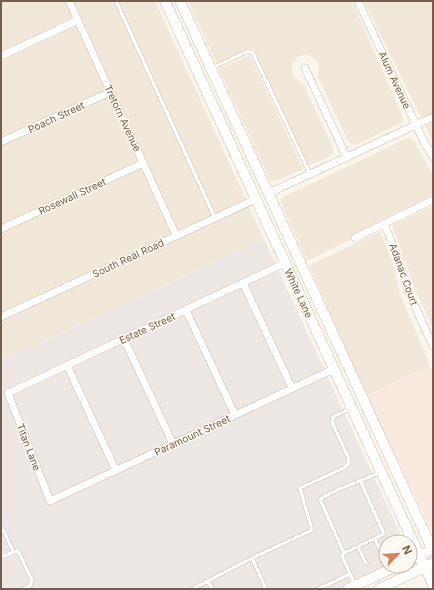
<svg xmlns="http://www.w3.org/2000/svg" width="434" height="590" font-family="Inter,sans-serif">
<style>
.residential{fill:#f2e8d9}
.commercial{fill:#fae9df}
.industrial{fill:#ede8e3}
.lines{fill:none;stroke-linecap:round;stroke-linejoin:round}
.lane-casing{stroke:#cdbfb1;stroke-width:4.5}
.street-casing{stroke:#cdbfb1;stroke-width:8}
.secondary-casing{stroke:#cfbfaf;stroke-width:11}
.lane{stroke:#fff;stroke-width:3.5}
.street{stroke:#fff;stroke-width:7}
.secondary{stroke:#fff;stroke-width:10}
.labels{text-anchor:middle;dominant-baseline:central;stroke-width:3;stroke-linejoin:round;paint-order:stroke}
.street-label{font-size:10px;fill:#745f4f;stroke:#fefaf1}
</style>
<rect width="100%" height="100%" fill="#fbf6eb"/>
<!-- residential -->
<path class="residential" d="M1,1H155L264,239L1,361Z
M188,1H352L403,117V121L401,123L355,145L349,143L318,77L319,67L317,61L309,55L299,56L292,63V73L295,78L303,84L334,150L331,156L308,166L253,48L217,64Z
M364,1H433V141L432,140Z
M250,55L303,169L276,181L270,180L219,69Z
M408,138L414,140L433,176V200L307,261L281,203V198Z
M433,206V328L417,294L392,225Z
M380,232L392,261L401,296L430,366L366,396L309,265Z"/>
<!-- commercial -->
<path class="commercial" d="M430,366L433,374V533L366,396Z"/>
<!-- industrial -->
<path class="industrial" d="M264,239L404,542H386V566L345,589H1V361Z"/>
<g class="lines">
<defs>
<path id="lane" d="M116,1L215,218
M212,68L248,51L253,53L310,174
M1,525L13,551
M375,539L383,556
M358,547L366,563
M344,553L384,534L360,480
M1,557L17,551L19,553L32,580L30,586L23,589
M252,558L266,589
M208,581L212,589
M355,585L342,556L344,553L320,499C339,487 361,482 380,472
M192,589L252,558L312,530L300,488L344,468L349,463L348,457L332,422L333,417L351,408
M318,589L350,574"/>
<path id="street" d="M69,1L176,235
M358,1L423,140L433,157
M1,56L78,20
M305,68L347,158
M1,142L110,92
M269,193L433,117
M384,224L398,256L408,291L433,346
M1,229L143,163
M355,238L433,200
M285,263L8,393L50,501L334,369
M243,283L292,388
M186,310L235,415
M1,317L256,199
M124,339L173,444
M67,365L116,471"/>
<path id="secondary" d="M165,1L433,585
M180,1L433,551
M410,560L426,553
M348,589L397,566
M379,589L433,563"/>
</defs>
<!-- lane casing -->
<use href="#lane" class="lane-casing"/>
<!-- street casing -->
<use href="#street" class="street-casing"/>
<!-- secondary casing -->
<use href="#secondary" class="secondary-casing"/>
<!-- lane -->
<use href="#lane" class="lane"/>
<!-- street -->
<use href="#street" class="street"/>
<!-- secondary -->
<use href="#secondary" class="secondary"/>
</g>
<g class="labels">
<!-- street labels -->
<g class="street-label">
<text transform="translate(395 80) rotate(65)">Alum Avenue</text>
<text transform="translate(56 117) rotate(-25)">Poach Street</text>
<text transform="translate(123 118) rotate(65)">Tretorn Avenue</text>
<text transform="translate(72 196) rotate(-25)">Rosewall Street</text>
<text transform="translate(128 258) rotate(-25)">South Real Road</text>
<text transform="translate(404 274) rotate(70)">Adanac Court</text>
<text transform="translate(299 293) rotate(65)">White Lane</text>
<text transform="translate(147 328) rotate(-25)">Estate Street</text>
<text transform="translate(192 435) rotate(-25)">Paramount Street</text>
<text transform="translate(29 447) rotate(69)">Titan Lane</text>
</g>
</g>
<!-- border -->
<rect width="434" height="590" fill="none" stroke="#745f4f" stroke-width="4"/>
<!-- north arrow -->
<g transform="translate(398 554) rotate(65)"><circle r="19" fill="#fefaf1" stroke="#c7bcb0"/>
<path d="M0-3L7 15L0 10L-7 15Z" fill="#da7f5a"/>
<text y="-6" font-size="11" font-weight="bold" text-anchor="middle" fill="#745f4f">N</text>
</g>
</svg>
